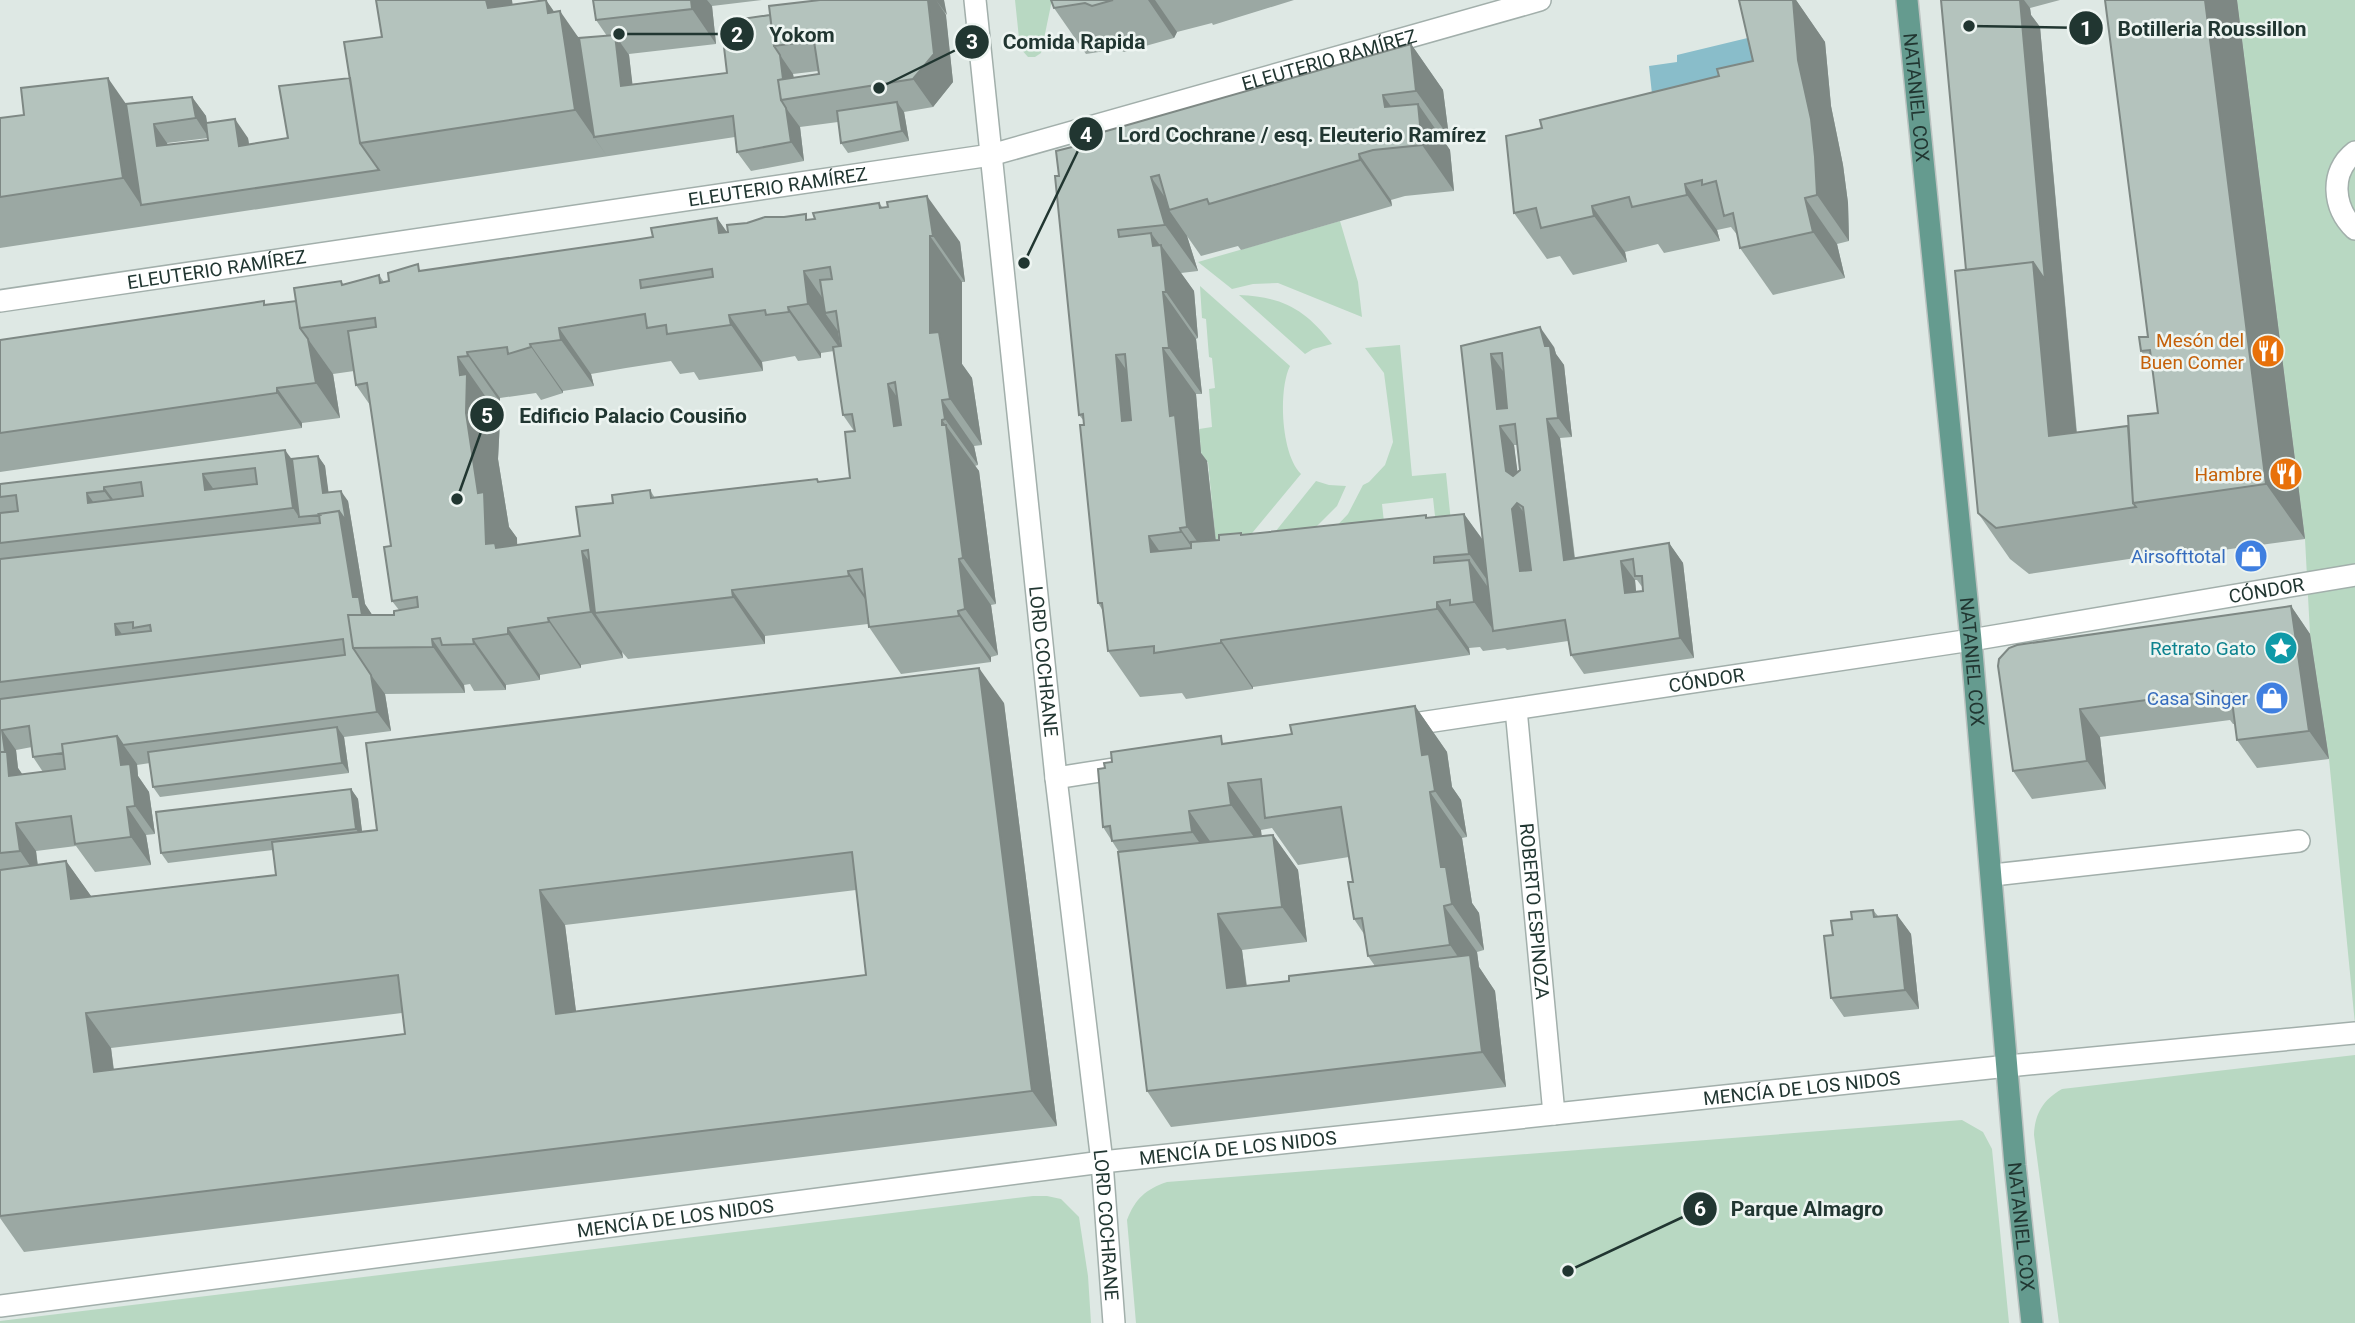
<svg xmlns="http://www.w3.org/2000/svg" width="2355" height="1323" font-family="Roboto,sans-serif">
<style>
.green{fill:#b8d8c2}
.water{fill:#89bdca}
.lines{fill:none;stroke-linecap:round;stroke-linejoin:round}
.minor-casing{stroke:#a2afab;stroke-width:24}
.major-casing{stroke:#bcc3c1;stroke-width:24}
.minor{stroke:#fff;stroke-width:21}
.major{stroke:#659b8f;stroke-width:21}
.wall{fill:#9ba8a3;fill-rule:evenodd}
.shaded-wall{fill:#7e8884}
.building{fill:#b4c3bd;stroke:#7e8884;stroke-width:2;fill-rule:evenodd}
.labels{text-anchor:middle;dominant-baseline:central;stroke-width:5;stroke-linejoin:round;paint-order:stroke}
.street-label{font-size:19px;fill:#213631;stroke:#eef5f2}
.food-label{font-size:19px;fill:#c56008;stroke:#eef5f2;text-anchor:end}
.shop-label{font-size:19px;fill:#366cbe;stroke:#eef5f2;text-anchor:end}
.culture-label{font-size:19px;fill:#0d838f;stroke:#eef5f2;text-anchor:end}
.leader{fill:none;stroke:#213631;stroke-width:2.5}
.callout-dot{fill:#213631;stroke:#eef5f2;stroke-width:2.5}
.mark-label{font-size:21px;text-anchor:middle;font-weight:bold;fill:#fff}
.callout-label{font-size:21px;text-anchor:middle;font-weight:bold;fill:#213631;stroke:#eef5f2;stroke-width:5;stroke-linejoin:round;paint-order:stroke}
</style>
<rect width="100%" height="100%" fill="#dee8e4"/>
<!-- green -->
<path class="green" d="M1015,0H1052L1041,53L1035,57H1028L1020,48Z
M2237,0H2355V1024L2329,759L2310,634L2305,539Z
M1340,221L1358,282L1362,317L1278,283L1253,284L1232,289L1198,262Z
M1200,286L1290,366C1278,390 1281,455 1301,474L1219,573L1208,462H1202L1199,429L1212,427L1209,389L1215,388L1212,358L1209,357L1206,319L1202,318Z
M1239,295C1283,297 1305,309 1332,344L1313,349L1305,354Z
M1400,345L1412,476L1446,473L1452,532L1437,534L1433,498L1382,504L1389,568L1239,577L1316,481L1329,485L1346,486L1337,506L1315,528L1330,533L1348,514L1363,485L1369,482L1385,465L1393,442L1384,373L1365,348Z
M2355,1055V1323H2059L2034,1135C2035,1113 2043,1100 2062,1089Z
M1962,1120L1983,1132L1992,1149L2009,1323H1136L1127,1220C1135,1199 1146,1189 1167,1182Z
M1033,1196H1047L1061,1199L1079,1217L1088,1276L1091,1323H0V1321Z"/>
<!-- water -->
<path class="water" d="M1760,35L1767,67L1652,94L1649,66L1677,62V55Z"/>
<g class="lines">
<defs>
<g id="minor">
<path id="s1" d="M975,0L1056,778L1102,1162L1114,1323"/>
<path d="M2355,152C2329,172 2333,208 2355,229"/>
<path id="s2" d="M0,301L991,155L1540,0"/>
<path id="s3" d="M1516,709L1554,1114"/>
<path id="s4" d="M1400,726L1971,640L2355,575"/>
<path d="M1056,778L1126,767"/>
<path d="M1993,875L2299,841"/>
<path id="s5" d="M0,1306L1102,1162L2008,1066L2355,1033"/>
</g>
<g id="major">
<path id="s6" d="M1907,0L1971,640L2015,1165L2032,1323"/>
</g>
</defs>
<!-- minor casing -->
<use href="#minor" class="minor-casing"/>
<!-- major casing -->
<use href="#major" class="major-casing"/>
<!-- minor -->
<use href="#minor" class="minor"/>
<!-- major -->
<use href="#major" class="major"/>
</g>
<!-- wall -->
<path class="wall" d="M546,0L554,12L579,38L607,36L596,20L593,0H762L712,6L716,44L629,54L632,84L727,73L731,46L770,15L820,0H944L953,82L933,107L904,112L909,141L848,153L841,143L838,122L800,127L804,161L751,171L737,152L735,137L0,248V118L192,97L206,116L207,123L248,138L249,144L288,138L350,78L382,37L512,5ZM818,71L819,74L794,78L793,74ZM208,138V140L168,145L167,143Z
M1051,0H1294L1213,25L1212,23L1177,32L1174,38L1124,52L1118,49L1086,54L1054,8Z
M1739,0H1796L1825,42L1831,106L1843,165L1848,203L1849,241L1837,244L1845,278L1773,295L1740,248L1738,236L1731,227L1717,230L1720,241L1664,253L1658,244L1625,252L1627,262L1573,275L1560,256L1547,259L1514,213L1542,128L1719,76L1753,61Z
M1941,0H2060L2030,8L2031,15L2040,27L2077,433L2128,426L2158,413L2152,367L2141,351L2148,337L2105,0H2237L2305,539L2171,557L2169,553L2029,574L2010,559L1978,513L1966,270Z
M1411,44L1443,90L1449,137L1442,138L1450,150L1454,191L1405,196L1391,200L1392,206L1241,250L1238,246L1201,256L1187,236L1198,271L1181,273L1194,291L1198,338L1196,339L1202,394H1196L1201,453L1207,461L1216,540L1243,535L1426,515L1427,518L1464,514L1483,540L1461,346L1554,347L1556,354L1564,365L1572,437L1560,438L1575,558L1669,543L1683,563L1694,658L1584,674L1571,655L1568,641L1507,650L1505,648L1483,651L1480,647L1469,648L1470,655L1253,687V689L1186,699L1182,693L1140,697L1108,651L1103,611L1098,603L1084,421L1079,415L1059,176L1084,144ZM1514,445H1517L1520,470L1517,472ZM1635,580H1637L1643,588V591L1636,592Z
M879,203L883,208L960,242L965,282H962V364L972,378L982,445L974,446L978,465L975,466L979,471L996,604L991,605L998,655L991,657V662L901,674L869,627L868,624L765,636V644L628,659L622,652L623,658L581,665V668L540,675V680L506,685V690L474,691L470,684L464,685L465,693L385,694L391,731L344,737L349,773L160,797L153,787L150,763L137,765L138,776L149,792L155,834L146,835L151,865L95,872L76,846L36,851L38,865L66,861L91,896L276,875L273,850L168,863L161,853L351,789L358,799L362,832L377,830L1004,703L1057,1126L24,1252L0,1218V484L318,456L325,466L328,492L348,501L365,604L372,615H394L399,610L392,601L391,546L370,405L356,385L354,371L333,374L340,418L302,423V428L0,472V340L296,301L344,285L379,275L384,282L389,281L422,271L653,237L717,218L727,232L815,219ZM838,331L840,333L841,346H840ZM834,351L843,415L854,431L850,478L819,482L817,479L655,498L650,490L613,503L580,536L517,545V538L509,527L498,459L500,420L490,407V403L500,402V398L536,393L541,400L563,393V391L594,386L591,374L626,368L671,361L680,374L694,372L699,380L763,371L762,362L795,356L798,361L821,358V353ZM32,747L33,757L43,772L23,775L18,768L16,750ZM856,890L866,975L576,1012L565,925ZM402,1013L405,1034L114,1070L111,1048Z
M2291,606L2310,634L2329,759L2257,768L2237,740L2235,724H2233L2230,720L2100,737L2106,789L2032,799L2013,771L1998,666Z
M1415,706L1447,752L1452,787L1461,800L1467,837L1462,838L1472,903L1479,913L1484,950L1477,952L1479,967L1495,991L1506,1087L1171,1127L1147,1091L1119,852L1103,827L1226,744L1292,734ZM1272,828L1298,865L1349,857L1353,882L1354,919L1364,934L1368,956L1375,966L1289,981L1247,986L1242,950L1307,942L1298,870L1273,835L1261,836V830Z
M1873,910L1878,916L1897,915L1911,934L1919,1009L1844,1017L1831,998L1833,935L1852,919Z"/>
<!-- shaded-wall -->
<path class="shaded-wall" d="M486,0H512L520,55L488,8Z
M546,0L562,23L560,11L592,57L594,137L607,156L575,110L548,13Z
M691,0H707L712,6L716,44L692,9Z
M928,0H936L946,15L953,82L933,107L913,79Z
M936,0H944L947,15Z
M1148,0H1155L1177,32L1174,38Z
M1793,0H1796L1825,42L1831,106L1843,165L1848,203L1849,241L1817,195L1798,60Z
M2012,0H2024L2030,8L2031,15L2040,27L2081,483L2049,436L2033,262Z
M2205,0H2237L2305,539L2266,484Z
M615,35L629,55L635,105L621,86Z
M1411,44L1443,90L1449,137L1416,91Z
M780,55L793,74L796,97L785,99Z
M108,78L140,124L141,205L123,178Z
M1383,95L1416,142L1385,107Z
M192,97L206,116L209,138L196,118Z
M897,102L904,112L909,141L902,131Z
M1418,104L1450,150L1454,191L1422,145Z
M786,108L800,127L804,161L791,142Z
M235,119L248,138L252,165L239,146Z
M154,124L167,143L171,165L157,146Z
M1359,154L1391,200L1392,206L1360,160Z
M1151,177L1173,209L1169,210L1187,236L1198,271L1165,225Z
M1685,184L1717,230L1720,241L1687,195Z
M927,196L960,242L965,282L933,236Z
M1805,198L1837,244L1845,278L1813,232Z
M1592,206L1625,252L1627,262L1594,216Z
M717,218L749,264L719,233Z
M1151,233L1162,248L1161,245L1194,291L1198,338L1166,292L1153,246Z
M930,236L962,282V364L972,378L982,445L950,399L930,333Z
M804,271L832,312L825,313L838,331L841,350L808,304Z
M1163,292L1196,339L1202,394L1169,348Z
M788,307L821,353V358L789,312Z
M729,315L762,362L763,371L731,325Z
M1540,327L1554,347L1556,354L1564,365L1572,437L1558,418Z
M559,328L591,374L594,386L561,340Z
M308,339L333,374L340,418L316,383Z
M530,344L563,391V393L531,347Z
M1163,348L1196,394L1201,453L1207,461L1219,573L1187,527L1170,416Z
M467,352L500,398V402L468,356Z
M1491,354L1505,374L1508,425L1497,409Z
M1116,355L1148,401L1155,467L1122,421Z
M458,357L490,403V407L500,420L498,459L509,527L517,538L518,575L486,544Z
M888,384L920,430L894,426Z
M277,388L302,423V428L277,393Z
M942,400L974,446L978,465L945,419Z
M1547,419L1560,438L1577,579L1564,560Z
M942,420L979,471L996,604L963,558Z
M1500,426L1514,445L1520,490L1506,471Z
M285,450L299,469V517L293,508Z
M318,456L325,466L330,503L323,493Z
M203,474L217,494L205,490Z
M104,487L118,506V510L104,491Z
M341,491L348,501L353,531L346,521Z
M87,493L101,513L88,503Z
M1517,503L1531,523L1533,590L1520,571L1512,509Z
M339,511L353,531L365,604L373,616L378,648L353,597Z
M1464,514L1497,560L1501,600L1469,554Z
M1180,528L1213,574V578L1181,532Z
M1149,536L1181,582L1151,552Z
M1669,543L1683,563L1694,658L1680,638Z
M582,551L614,597L595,613L622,652L623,658L591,612Z
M959,559L991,605L998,655L965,609Z
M1469,560L1501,606L1494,631L1474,602Z
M1621,561L1635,580L1638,612L1625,593Z
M848,571L880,617L881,622L849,576Z
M732,590L765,636V644L733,597Z
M1437,602L1469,648L1470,655L1437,609Z
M2291,606L2310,634L2329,759L2309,731Z
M958,611L991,657V662L959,616Z
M548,618L581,665V668L549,622Z
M115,624L128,643L116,635Z
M508,628L540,675V680L508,634Z
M432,639L464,685L465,693L433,647Z
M473,639L506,685V690L474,644Z
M1221,640L1253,687V689L1221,643Z
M979,668L1004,703L1057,1126L1032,1091Z
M371,675L385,694L391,731L377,712Z
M1415,706L1447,752L1452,787L1461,800L1467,837L1435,791L1422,755Z
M2080,709L2100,737L2106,789L2087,761Z
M337,727L344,737L349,773L342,763Z
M2,730L16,750L18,768L26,780L9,776L6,761Z
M117,736L137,764L138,776L149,792L155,834L135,806L121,765Z
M1228,783L1261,830L1264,851L1231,805Z
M351,789L358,799L363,839L356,829Z
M1430,792L1462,838L1472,903L1479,913L1484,950L1452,904L1441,867Z
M127,807L146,835L151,865L131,837Z
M1189,811L1221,857L1224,878L1192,832Z
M16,823L36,851L39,879L20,851Z
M1273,835L1298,870L1307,942L1282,907Z
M66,861L91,896L71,899Z
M540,890L565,925L581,1050L556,1014Z
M1444,906L1477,952L1479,967L1495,991L1506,1087L1482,1052L1473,979L1450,945Z
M1218,914L1242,950L1251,1023L1227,988Z
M1897,915L1911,934L1919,1009L1905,990Z
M86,1013L111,1048L118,1107L94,1072Z"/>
<!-- building -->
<path class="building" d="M376,0H486L488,8L546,0L548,13L560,11L575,110L360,143L344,42L382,37Z
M593,0H691L692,9L596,20Z
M820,0H928L934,54L913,79L781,100L778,80L819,74L814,41L774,46L769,6Z
M1051,0H1113L1092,6L1085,3L1054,8Z
M1739,0H1793L1798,60L1811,119L1815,157L1817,195L1805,198L1813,232L1740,248L1733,213L1724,216L1716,181L1702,185V180L1685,184L1687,195L1632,207L1629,197L1592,206L1594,216L1541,228L1536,208L1514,213L1506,136L1542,128L1540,120L1719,76L1717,69L1753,61Z
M1941,0H2020L2045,280L2033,262L1966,270Z
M2105,0H2205L2266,484L2133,503L2128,416L2158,413L2150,350L2141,351L2139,337H2148Z
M770,15L774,46L780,55L783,79L778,80L781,100L786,108L791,142L737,152L733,116L594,137L579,38L615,35L621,86L727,73L724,47L731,46L728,21Z
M1411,44L1416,91L1383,95L1385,107L1418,104L1422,145L1373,150L1359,154L1360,160L1209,204L1207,199L1169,210L1159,175L1151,177L1165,225L1118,230L1119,237L1151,233L1153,246L1161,245L1166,292H1163L1169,348H1163L1170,416L1175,415L1187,527L1180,528L1181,532L1149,536L1151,552L1191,548V542L1219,540V535L1241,533V535L1426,515V518L1464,514L1469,554L1434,557V563L1469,560L1474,602L1450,605V600L1437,602V609L1221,640V643L1154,653V646L1108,651L1102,603H1098L1080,425H1084L1083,414L1079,415L1055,176H1059L1056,151L1084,144L1082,138ZM1125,354L1131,420L1122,421L1116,355Z
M108,78L123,178L0,197V118L24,115L21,88Z
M350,78L360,143L379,170L141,205L126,104L192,97L196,118L154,124L157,146L208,140L206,123L235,119L239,146L288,138L279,86Z
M897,102L902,131L841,143L837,111Z
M927,196L933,236H930V333L939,332L950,399L942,400L945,419L942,420V425H946L963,558L959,559L965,609L958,611L959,616L869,627L862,569L848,571L849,576L732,590L733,597L595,613L588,550L582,551L591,612L548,618L549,622L508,628V634L473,639L474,644L442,645L440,638L432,639L433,647L353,648L348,615H394V611L418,607L417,597L392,601L384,547L391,546L367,383L356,385L348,331L376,327L375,318L300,328L294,288L341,281L342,285L379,275L380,283L389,281L388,273L418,264L419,271L634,240L653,237L651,228L717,218L719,233L728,232L727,225L747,223L765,217H784L806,214V220L815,219L813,213L879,203L880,208L888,207L887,202ZM830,267L832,279L820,280L825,313L836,311L841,346L833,347L843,415L852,414L855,431L845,432L850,478L818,482L817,479L651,498L650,490L612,495L613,503L576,507L580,536L496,548L495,543L486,544L484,492L478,493L466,413L467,374L460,375L458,357L468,356L467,352L507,347L508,354L531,347L530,344L561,340L559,328L645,314L647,328L666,325L667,334L731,325L729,315L765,310L766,315L789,312L788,307L808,304L804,271ZM712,269L713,277L641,288L640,280ZM895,382L901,425L894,426L888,384Z
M2033,262L2049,436L2128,426L2133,503L2136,507L1996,528L1978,513L1955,271Z
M264,301V305L296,301L300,328L308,339L316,383L277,388V393L0,433V340Z
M1540,327L1545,346H1550L1558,418L1547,419L1564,560L1669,543L1680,638L1571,655L1565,620L1493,631L1461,346ZM1502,353L1507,408L1497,409L1491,354ZM1515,424L1520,470L1513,476L1506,471L1500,426ZM1517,503L1523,507L1531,570L1520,571L1512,509ZM1633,559L1635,576H1642L1643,591L1625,593L1621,561Z
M285,450L293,508L0,543V513L18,511L16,495L0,497V484ZM255,468L257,484L205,490L203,474ZM141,482L143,496L88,503L87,493L104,491V487Z
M318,456L323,493L341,491L346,521L339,511L319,514L320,515L299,517L292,459Z
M339,511L353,597H359L362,615H348L353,648L371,675L377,712L123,745L117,736L62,744L63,753L33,757L29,726L2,730L5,752H0V699L345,655L343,639L0,682V559L320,523L319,514ZM133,622V628L150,625L151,631L116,635L115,624Z
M2291,606L2309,731L2237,740L2231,693L2213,696V691L2080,709L2087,761L2013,771L1998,666L1999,659L2009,648L2017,645Z
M979,668L1032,1091L0,1216V870L66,861L71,899L276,875L272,842L377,830L366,743ZM852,852L866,975L556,1014L540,890ZM398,975L405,1034L94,1072L86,1013Z
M1415,706L1422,755L1429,754L1435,791L1430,792L1441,867H1446L1452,904L1444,906L1450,945L1368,956L1362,918L1354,919L1348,882H1353L1341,807L1265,818L1261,779L1228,783L1231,805L1189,811L1192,832L1112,841L1110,826L1103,827L1098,769L1105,768L1104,763L1112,762L1111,752L1221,736L1222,744L1292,734L1290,725Z
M337,727L342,763L153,787L148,752Z
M117,736L121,765L130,764L135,806L127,807L131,837L75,844L71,816L16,823L20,851L0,853V752H7L9,776L65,769L62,744Z
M351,789L356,829L161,853L156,812Z
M1273,835L1282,907L1218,914L1227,988L1289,981V976L1470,955L1482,1052L1147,1091L1118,852Z
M1873,910L1874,917L1897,915L1905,990L1831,998L1824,936L1833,935L1831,921L1852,919L1851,912Z"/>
<!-- icons -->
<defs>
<symbol id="restaurant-disc" viewBox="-11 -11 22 22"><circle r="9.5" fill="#e8710a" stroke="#eef5f2"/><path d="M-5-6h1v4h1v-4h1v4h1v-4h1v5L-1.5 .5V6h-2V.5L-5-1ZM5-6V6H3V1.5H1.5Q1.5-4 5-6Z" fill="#fff"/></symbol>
<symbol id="shop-disc" viewBox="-11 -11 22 22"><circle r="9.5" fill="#3f7fe0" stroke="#eef5f2"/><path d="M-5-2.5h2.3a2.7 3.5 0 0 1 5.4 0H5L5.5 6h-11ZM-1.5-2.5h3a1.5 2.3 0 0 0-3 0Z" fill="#fff"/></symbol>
<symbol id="sight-disc" viewBox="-11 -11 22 22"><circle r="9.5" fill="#0f9aa8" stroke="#eef5f2"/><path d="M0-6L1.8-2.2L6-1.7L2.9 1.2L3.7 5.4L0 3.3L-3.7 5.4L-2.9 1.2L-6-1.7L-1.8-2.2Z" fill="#fff"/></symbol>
</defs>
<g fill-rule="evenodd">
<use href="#restaurant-disc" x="2249" y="332" width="38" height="38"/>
<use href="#restaurant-disc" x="2267" y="455" width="38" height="38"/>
<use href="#shop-disc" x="2232" y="537" width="38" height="38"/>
<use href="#sight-disc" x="2262" y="629" width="38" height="38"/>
<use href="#shop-disc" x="2253" y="679" width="38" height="38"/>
</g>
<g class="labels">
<!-- street labels -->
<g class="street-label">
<text stroke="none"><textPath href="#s2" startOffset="1353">ELEUTERIO RAMÍREZ</textPath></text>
<text stroke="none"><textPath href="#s6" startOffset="98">NATANIEL COX</textPath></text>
<text stroke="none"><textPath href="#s2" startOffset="786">ELEUTERIO RAMÍREZ</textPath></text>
<text stroke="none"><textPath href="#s2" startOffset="219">ELEUTERIO RAMÍREZ</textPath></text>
<text stroke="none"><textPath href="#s4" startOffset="877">CÓNDOR</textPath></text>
<text stroke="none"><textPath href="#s6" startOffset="665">NATANIEL COX</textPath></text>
<text stroke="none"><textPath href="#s1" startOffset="665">LORD COCHRANE</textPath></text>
<text stroke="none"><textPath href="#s4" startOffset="310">CÓNDOR</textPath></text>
<text stroke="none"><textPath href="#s3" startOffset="203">ROBERTO ESPINOZA</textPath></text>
<text stroke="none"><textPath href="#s5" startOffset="1815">MENCÍA DE LOS NIDOS</textPath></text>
<text stroke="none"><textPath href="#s5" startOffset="1248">MENCÍA DE LOS NIDOS</textPath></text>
<text stroke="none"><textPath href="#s5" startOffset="681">MENCÍA DE LOS NIDOS</textPath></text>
<text stroke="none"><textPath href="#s1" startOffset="1232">LORD COCHRANE</textPath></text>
<text stroke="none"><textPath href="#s6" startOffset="1232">NATANIEL COX</textPath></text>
</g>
<!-- food labels -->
<g class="food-label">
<text x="2244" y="340">Mesón del<tspan x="2244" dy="22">Buen Comer</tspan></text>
<text x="2262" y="474">Hambre</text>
</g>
<!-- shop labels -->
<g class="shop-label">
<text x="2226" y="556">Airsofttotal</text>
<text x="2248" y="698">Casa Singer</text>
</g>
<!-- culture labels -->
<g class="culture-label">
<text x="2256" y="648">Retrato Gato</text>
</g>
</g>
<!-- callouts -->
<path class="leader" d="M1969 26L2086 28M619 34L737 34M879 88L972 42M1024 263L1086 134M457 499L487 415M1568 1271L1700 1209"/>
<g class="callout-dot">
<circle cx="1969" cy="26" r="7"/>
<circle cx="619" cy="34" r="7"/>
<circle cx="879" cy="88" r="7"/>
<circle cx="1024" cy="263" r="7"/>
<circle cx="457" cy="499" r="7"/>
<circle cx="1568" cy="1271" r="7"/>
<circle cx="2086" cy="28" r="18"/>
<circle cx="737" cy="34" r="18"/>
<circle cx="972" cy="42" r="18"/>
<circle cx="1086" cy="134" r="18"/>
<circle cx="487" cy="415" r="18"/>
<circle cx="1700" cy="1209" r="18"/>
</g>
<g class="mark-label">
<text x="2086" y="36">1</text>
<text x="737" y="42">2</text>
<text x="972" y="49">3</text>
<text x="1086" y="142">4</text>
<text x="487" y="423">5</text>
<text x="1700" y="1216">6</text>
</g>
<g class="callout-label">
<text x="2212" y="36">Botilleria Roussillon</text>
<text x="802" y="42">Yokom</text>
<text x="1074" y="49">Comida Rapida</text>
<text x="1302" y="142">Lord Cochrane / esq. Eleuterio Ramírez</text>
<text x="633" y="423">Edificio Palacio Cousiño</text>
<text x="1807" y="1216">Parque Almagro</text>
</g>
</svg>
